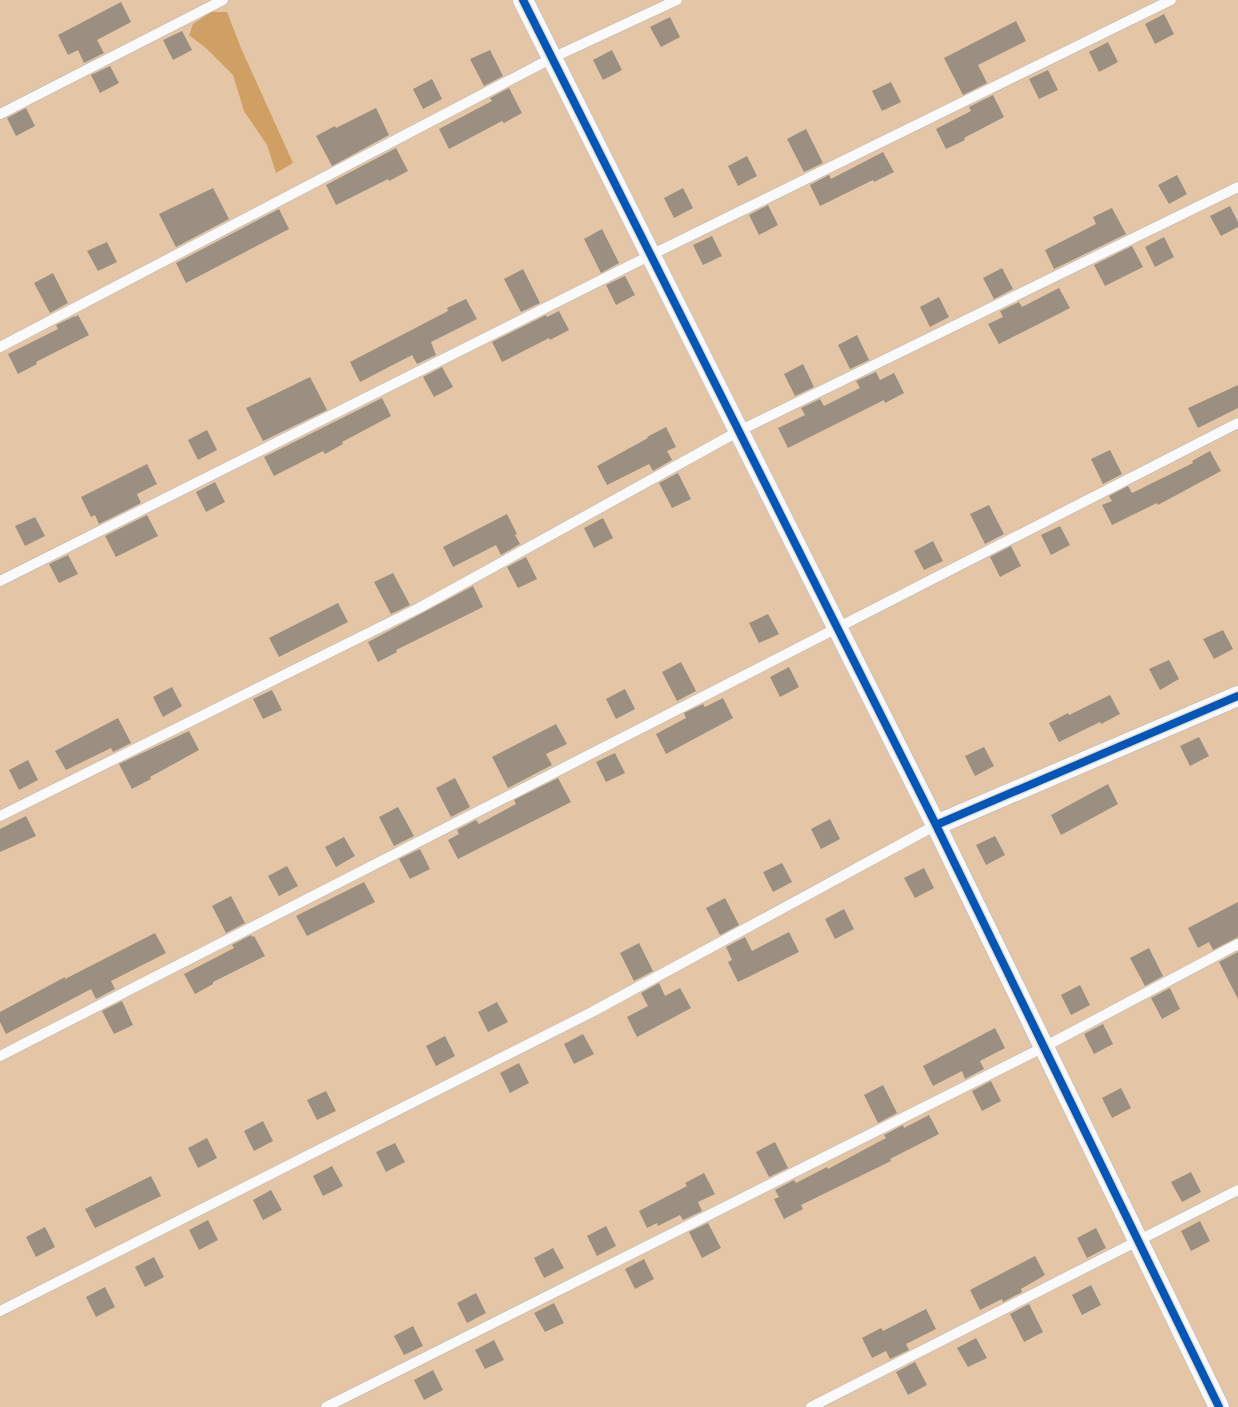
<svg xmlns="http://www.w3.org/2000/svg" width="1238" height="1407" font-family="Barlow,sans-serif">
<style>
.green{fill:#e4c6a6}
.water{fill:#d09f64}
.building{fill:#9a8f81}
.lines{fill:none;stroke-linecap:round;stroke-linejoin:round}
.service-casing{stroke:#b8b5b2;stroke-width:11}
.minor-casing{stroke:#b8b5b2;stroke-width:21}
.service{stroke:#fbfafa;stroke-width:10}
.minor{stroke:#fbfafa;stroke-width:20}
.cycleway-casing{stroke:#e5dfd8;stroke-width:11}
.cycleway{stroke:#0057b8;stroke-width:8}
</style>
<rect width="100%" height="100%" fill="#e2dfdb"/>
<!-- green -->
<path class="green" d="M0,0H1238V1407H0Z"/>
<!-- water -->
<path class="water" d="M211,12H227L241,48L293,163L276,173L267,145L244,111L233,75L206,48L189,35L193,24Z"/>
<!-- building -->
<path class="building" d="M121,2L131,22L97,40L104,53L84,63L78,50L68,55L58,35Z
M1164,14L1174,34L1155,44L1145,24Z
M670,17L680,37L661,47L650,27Z
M1016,21L1026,41L978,65L987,83L963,95L944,58Z
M182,31L192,50L173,60L163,40Z
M1108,42L1118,62L1099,72L1089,52Z
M490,50L503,76L484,86L470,59Z
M612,50L622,70L603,80L593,60Z
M110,66L119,83L100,93L91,75Z
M1048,70L1058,90L1039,99L1029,79Z
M432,79L442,99L423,109L413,89Z
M891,82L901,102L882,111L872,91Z
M509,88L522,113L504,123L502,121L449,149L439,129L492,101L490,98Z
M993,95L1004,117L964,138L965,140L946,149L936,129L971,111L969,107Z
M26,108L35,126L16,136L7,118Z
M376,108L389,135L332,166L316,136L335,126L336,128Z
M806,129L823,163L804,172L787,139Z
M396,148L408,171L389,181L388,179L336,205L326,185Z
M883,152L894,172L874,182L873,180L820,206L810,185L829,175L831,179Z
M747,156L757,176L738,186L728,166Z
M1177,175L1187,194L1169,204L1158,185Z
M213,188L229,219L176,247L159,214Z
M683,188L693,208L674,218L664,198Z
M768,205L778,225L759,235L749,215Z
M1230,206L1238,222V227L1221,236L1210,216Z
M1112,208L1126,234L1054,269L1045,250L1096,224L1093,217Z
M279,209L289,229L186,283L176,263Z
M602,229L619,263L601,273L584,239Z
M712,236L722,256L703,265L693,245Z
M1164,237L1174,257L1155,267L1145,247Z
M107,242L117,262L98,271L87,251Z
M1132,246L1143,267L1105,286L1094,265Z
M1002,268L1013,289L994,299L983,278Z
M523,269L540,303L521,312L504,279Z
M53,273L68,303L50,313L34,283Z
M625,276L635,295L616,305L606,285Z
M1059,288L1070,308L999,344L988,324L1003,317L1000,311L1019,302L1022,307Z
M939,297L949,317L930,327L920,307Z
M466,299L477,319L431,342L436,355L417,364L412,355L360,382L350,362L448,311L447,308Z
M559,311L569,330L550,340L549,338L502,362L492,342L546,315L547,317Z
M78,315L89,335L36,362L37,364L18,374L8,354L58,329L56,325L75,316V317Z
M857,335L869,360L850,369L838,345Z
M803,364L814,387L795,396L784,374Z
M442,367L453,387L434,397L423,377Z
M876,372L880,380L894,373L904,393L885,403L884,400L788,448L778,428L805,415L801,408L820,399L824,406L860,388L856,381Z
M310,377L327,410L263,441L246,408Z
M1238,385V408L1198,428L1188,408Z
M382,398L391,416L342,442L343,444L325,454L323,451L274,476L264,457Z
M666,427L676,447L667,451L672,460L653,471L649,464L607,485L597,466L648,438L647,437Z
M207,430L217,450L198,460L188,440Z
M1110,450L1122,474L1103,484L1091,459Z
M1210,451L1221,471L1158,505L1157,503L1112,525L1102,505L1112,501L1109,496L1128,486L1132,493L1193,463L1192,461Z
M147,464L157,484L137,494L141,503L99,524L95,515L91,517L81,497Z
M678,473L691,499L672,508L659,483Z
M215,482L225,502L206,512L196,492Z
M989,505L1004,534L985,544L970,514Z
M507,514L517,534L515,535L520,544L501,555L496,545L453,567L443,547Z
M147,515L158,536L116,557L105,536Z
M35,517L45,536L25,546L15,526Z
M603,518L613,538L594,548L584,528Z
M1060,526L1070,545L1051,555L1041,535Z
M933,541L943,561L924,570L914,551Z
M1011,546L1021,566L1000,577L990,557Z
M68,555L78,574L59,583L49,564Z
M526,557L537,579L518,588L507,567Z
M393,573L410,605L391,614L374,582Z
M473,586L483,607L396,650L397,652L378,662L368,642Z
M338,603L348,622L279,657L269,638Z
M768,614L779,634L759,643L749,623Z
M1223,630L1233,649L1214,659L1203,639Z
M1169,660L1179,679L1160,690L1149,669Z
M681,662L696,691L677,701L662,672Z
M789,667L799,687L780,697L770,677Z
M172,687L182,706L163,717L153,697Z
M625,689L635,709L616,719L606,699Z
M272,690L282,710L263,719L253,699Z
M1110,695L1120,714L1101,724L1100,722L1059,742L1049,723L1068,713L1069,715Z
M723,698L733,718L666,754L656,734L686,718L684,713L703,704L705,707Z
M118,718L131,743L113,752L111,748L66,770L55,751Z
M556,724L567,744L546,754L552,765L508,788L492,757Z
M189,731L199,750L150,777L151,779L132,789L119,764Z
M1199,737L1209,756L1190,766L1180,746Z
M984,747L994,766L975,776L965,756Z
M615,753L625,773L606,782L596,762Z
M28,760L38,780L19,790L9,770Z
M455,778L470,807L451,817L436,788Z
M558,778L571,802L458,859L448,840L459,834L457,830L476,820L479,824L516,804L514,800Z
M1108,784L1118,804L1061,835L1051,815Z
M398,807L414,836L394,846L379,817Z
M26,816L36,836L0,852V829Z
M830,819L840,839L821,849L811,829Z
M995,836L1005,855L986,865L976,845Z
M344,837L355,856L336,867L325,847Z
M420,849L430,869L410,879L399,859Z
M782,863L792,882L773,892L763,872Z
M287,866L298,886L279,896L268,876Z
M924,868L934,888L915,898L904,878Z
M364,882L375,902L307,936L296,916Z
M231,896L245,923L226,933L212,906Z
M725,898L739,925L720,935L706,908Z
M1238,902V937L1213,950L1209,942L1198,948L1188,928Z
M844,909L854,929L835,939L825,919Z
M789,932L799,952L738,982L728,962L732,960L726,947L745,937L752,951Z
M155,933L166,953L111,981L115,989L96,999L91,989L6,1034L0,1022V1012L65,977V979Z
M251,935L252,937L254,936L265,956L213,982V984L195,994L184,974L234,948L232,945Z
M639,943L653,971L634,981L620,953Z
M1149,948L1163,976L1145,986L1130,958Z
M1238,952V999L1219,962Z
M659,983L665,996L680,988L691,1008L637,1037L627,1017L648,1006L641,993Z
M1080,985L1090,1005L1071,1015L1061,995Z
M1170,988L1180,1009L1162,1019L1151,998Z
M122,1001L133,1025L114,1034L102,1011Z
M497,1002L508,1022L488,1032L478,1012Z
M1103,1024L1113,1044L1094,1054L1084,1034Z
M995,1028L1005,1048L980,1061L984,1069L965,1079L962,1071L933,1086L923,1066Z
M583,1034L594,1054L574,1064L564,1044Z
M445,1036L455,1056L436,1066L426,1046Z
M519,1063L529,1083L510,1093L500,1073Z
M991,1081L1001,1101L982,1111L972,1091Z
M883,1085L897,1113L878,1123L864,1095Z
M1121,1088L1131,1108L1112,1118L1102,1098Z
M326,1091L336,1111L317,1120L307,1100Z
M929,1115L939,1134L890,1159L891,1161L801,1205L803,1209L784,1219L774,1199L779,1197L775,1190L794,1180L796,1183L827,1167L828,1169L886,1138L884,1135L903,1125L904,1128Z
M263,1121L273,1141L254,1151L244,1131Z
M207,1138L217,1158L198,1168L188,1148Z
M775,1142L788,1168L769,1177L756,1152Z
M395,1143L405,1162L386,1172L376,1152Z
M332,1166L343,1186L323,1196L313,1176Z
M1191,1172L1201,1192L1182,1202L1171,1182Z
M704,1173L715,1194L698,1202L702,1211L683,1220L680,1215L658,1226L657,1223L647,1228L639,1211L687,1186L685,1183Z
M151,1176L161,1196L95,1228L85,1209Z
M271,1190L282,1210L263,1220L253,1200Z
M208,1220L218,1240L199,1250L189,1230Z
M1200,1221L1210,1241L1191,1251L1181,1231Z
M708,1223L721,1248L702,1258L689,1232Z
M606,1226L616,1246L597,1256L587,1236Z
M45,1227L55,1247L36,1257L26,1237Z
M1096,1228L1106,1248L1087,1258L1077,1238Z
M553,1248L564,1268L544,1278L534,1258Z
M1035,1256L1045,1275L1021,1289L1022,1292L1003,1302L1002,1299L980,1310L970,1290Z
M154,1257L164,1277L145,1287L135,1267Z
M644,1259L654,1279L635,1289L625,1269Z
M1091,1285L1101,1305L1082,1315L1072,1295Z
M105,1287L115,1307L96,1317L86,1297Z
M476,1293L486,1313L467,1323L457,1303Z
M554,1303L564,1323L545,1332L534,1313Z
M1029,1304L1043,1332L1024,1342L1010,1314Z
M926,1309L936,1329L906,1344L909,1350L890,1359L886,1351L872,1358L862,1338L881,1328L883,1331Z
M413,1326L423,1346L404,1355L394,1336Z
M976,1338L987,1358L968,1367L957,1348Z
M494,1340L504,1360L485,1369L475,1350Z
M915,1362L927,1385L908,1395L896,1372Z
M433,1370L443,1390L424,1400L414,1380Z"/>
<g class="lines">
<defs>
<path id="service" d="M0,114L223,0
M0,347L552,58L677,0
M0,581L651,255L1171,0
M0,816L419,608L739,431L1238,187
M0,1056C413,845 825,632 1238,423
M0,1311L592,1012L936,825
M326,1407L1044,1047L1238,944
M811,1407L1238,1190"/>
<path id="minor" d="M523,0L936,825L1238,696
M936,825L1219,1407"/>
</defs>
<!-- service casing -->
<use href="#service" class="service-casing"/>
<!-- minor casing -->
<use href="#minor" class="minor-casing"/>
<!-- service -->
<use href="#service" class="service"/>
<!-- minor -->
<use href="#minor" class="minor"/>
<defs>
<path id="cycleway" d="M523,0L936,825L1238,696
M936,825L1219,1407"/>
</defs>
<!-- cycleway casing -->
<use href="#cycleway" class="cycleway-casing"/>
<!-- cycleway -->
<use href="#cycleway" class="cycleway"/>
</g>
</svg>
